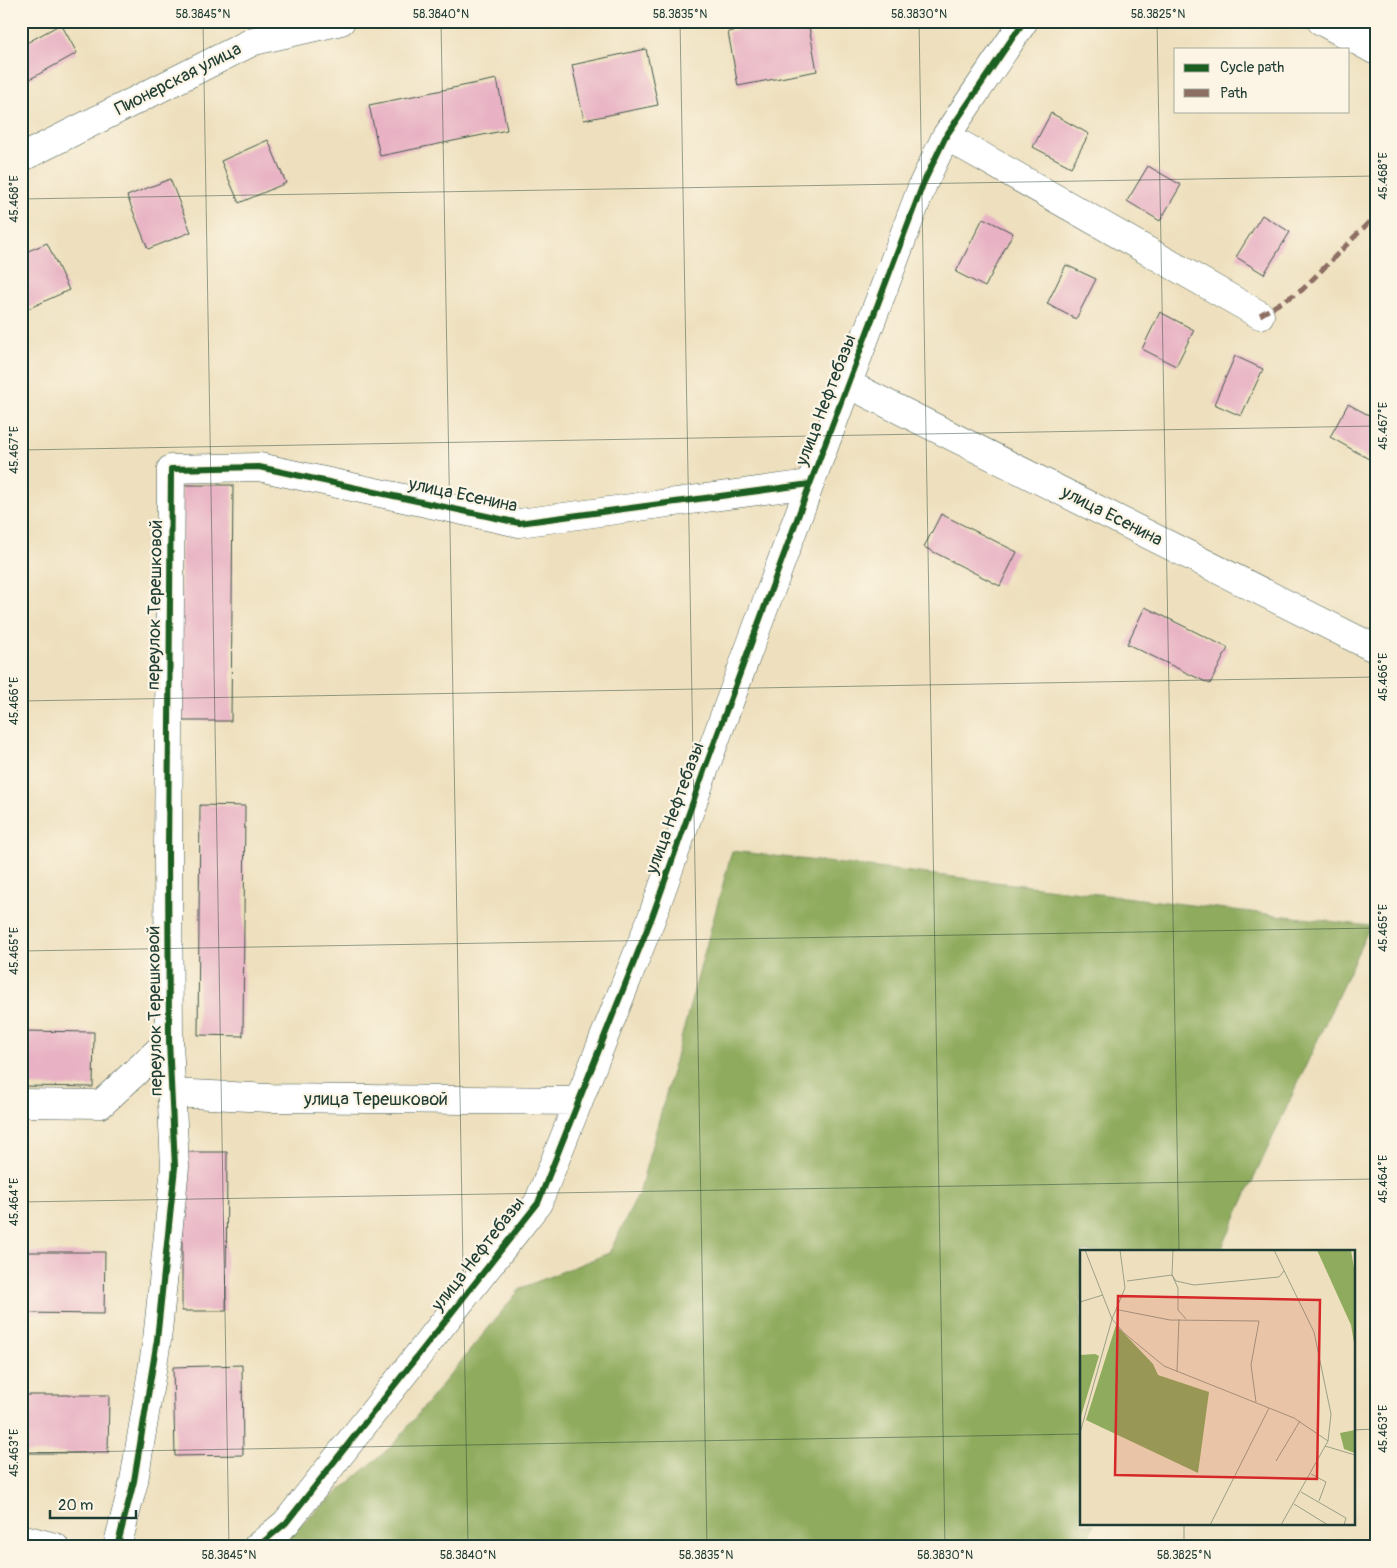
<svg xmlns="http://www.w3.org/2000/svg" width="1397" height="1568" font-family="Pangolin,sans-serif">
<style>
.forest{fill:#8fab5d;stroke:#577448}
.building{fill:#e8b2c4}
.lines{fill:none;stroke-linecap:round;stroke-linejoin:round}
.minor-casing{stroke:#3e5549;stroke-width:29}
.minor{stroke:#fff;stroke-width:28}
.quiet{stroke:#8d6e63;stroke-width:5;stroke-dasharray:10 5;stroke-linecap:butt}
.cycleway-casing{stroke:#fcf5e5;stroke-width:9}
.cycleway{stroke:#1b5e20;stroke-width:6}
.ticks{fill:none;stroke:#1f3d34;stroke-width:1;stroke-opacity:0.45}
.labels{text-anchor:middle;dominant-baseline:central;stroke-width:4.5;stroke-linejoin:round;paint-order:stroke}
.street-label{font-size:18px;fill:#1f3d34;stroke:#fcf5e5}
.inset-road{fill:none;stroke:#9b9f87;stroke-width:1}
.view{fill:#d62828;fill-opacity:0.15;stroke:#d62828;stroke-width:2.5}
.inset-edge{fill:none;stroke:#1f3d34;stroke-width:2.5}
.neatline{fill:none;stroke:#1f3d34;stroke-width:2}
.ticks-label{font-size:12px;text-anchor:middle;fill:#1f3d34}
</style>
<rect width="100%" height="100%" fill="#fcf5e5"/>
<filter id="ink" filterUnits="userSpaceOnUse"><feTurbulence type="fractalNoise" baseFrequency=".02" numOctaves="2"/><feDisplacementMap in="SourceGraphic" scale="10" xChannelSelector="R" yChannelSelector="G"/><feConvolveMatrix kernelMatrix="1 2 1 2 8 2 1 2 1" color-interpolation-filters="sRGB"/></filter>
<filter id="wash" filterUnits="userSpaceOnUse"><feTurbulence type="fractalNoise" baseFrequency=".0096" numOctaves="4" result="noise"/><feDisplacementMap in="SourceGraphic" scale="20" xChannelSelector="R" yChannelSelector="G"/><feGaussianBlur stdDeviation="1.12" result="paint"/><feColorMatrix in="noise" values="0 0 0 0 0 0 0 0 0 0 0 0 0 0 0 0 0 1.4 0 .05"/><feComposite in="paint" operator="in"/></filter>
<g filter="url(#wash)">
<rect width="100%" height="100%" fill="#eee0be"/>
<!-- forest -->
<path class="forest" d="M732,851L1370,926L1220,1252H1081V1524H1094L1084,1547H274L392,1446L521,1288L609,1253L639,1193Z"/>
<g id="blocks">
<!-- building -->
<path class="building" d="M789,21H808L817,71L738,86L728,32Z
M61,24L77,53L21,84V46Z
M646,49L658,105L584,120L572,65Z
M497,79L507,130L380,156L369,105Z
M1051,113L1089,134L1071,167L1033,147Z
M268,140L286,183L239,203L221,161Z
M1148,166L1181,185L1160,221L1127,201Z
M170,179L191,232L148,249L127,196Z
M1262,215L1290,232L1264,274L1236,257Z
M983,218L1013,233L985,287L956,272Z
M47,243L69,290L21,312V254Z
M1066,265L1096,279L1076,319L1047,304Z
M1160,312L1194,330L1176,366L1142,349Z
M1235,356L1263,369L1241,416L1214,404Z
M1348,404L1376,419V463L1330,437Z
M182,485H233L231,721H180Z
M941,514L1017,552L1000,586L924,547Z
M1145,607L1228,648L1210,684L1127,644Z
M200,805L245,806L243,1036L198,1035Z
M21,1031L94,1032L93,1087L21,1086Z
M182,1152H227L226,1311H182Z
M21,1252H105L104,1314L21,1313Z
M242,1365L243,1455L175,1456L173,1367Z
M21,1395H109L108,1453H21Z"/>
</g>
</g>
<g filter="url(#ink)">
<use href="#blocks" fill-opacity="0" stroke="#3e5549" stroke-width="1"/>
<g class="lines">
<defs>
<path id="minor" d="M1321,21L1376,51
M1360,41L1371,21
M946,136L1260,315
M21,158L254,41L341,21
M848,384L1376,649
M172,1093L269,1098L579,1101
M21,1103L101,1104L169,1041
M21,1538L55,1547
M117,1547L134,1481L157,1340L175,1167L169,1041L168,856L171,469L259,467L519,523L810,484
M257,1547L286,1523L538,1203L652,917L705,768L810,484L923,184L946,136L1024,21"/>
</defs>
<!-- minor casing -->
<use href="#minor" class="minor-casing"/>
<!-- minor -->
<use href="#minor" class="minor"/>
<!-- quiet -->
<path class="quiet" d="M1260,315L1302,290L1376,215
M21,1538L55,1547"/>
<defs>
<path id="cycleway" d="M117,1547L134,1481L157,1340L175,1167L169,1041L168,856L171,469L259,467L519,523L810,484
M257,1547L286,1523L538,1203L652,917L705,768L810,484L923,184L946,136L1024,21"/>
</defs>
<!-- cycleway casing -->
<use href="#cycleway" class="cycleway-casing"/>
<!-- cycleway -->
<use href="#cycleway" class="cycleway"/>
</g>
</g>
<!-- ticks -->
<path class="ticks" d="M203,21L229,1547M441,21L468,1547M680,21L707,1547M919,21L945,1547M1157,21L1179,1252M21,199L1376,176M21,450L1376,426M21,701L1376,677M21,951L1376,928M21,1202L1376,1179M1353,1430L1376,1429M21,1453L1081,1434M1184,1524V1547"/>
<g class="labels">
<!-- street labels -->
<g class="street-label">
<text transform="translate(178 79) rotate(-27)">Пионерская улица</text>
<text transform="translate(826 400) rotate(-69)">улица Нефтебазы</text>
<text transform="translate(463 495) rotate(12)">улица Есенина</text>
<text transform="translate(1112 516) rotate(27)">улица Есенина</text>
<text transform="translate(155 605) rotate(-89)">переулок Терешковой</text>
<text transform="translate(675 808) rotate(-70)">улица Нефтебазы</text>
<text transform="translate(155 1011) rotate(-91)">переулок Терешковой</text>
<text x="376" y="1099">улица Терешковой</text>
<text transform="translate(478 1254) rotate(-52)">улица Нефтебазы</text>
</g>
</g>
<!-- overview -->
<g transform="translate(1080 1250)">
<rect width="275" height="275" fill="#eee0be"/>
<path d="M237,0H271L275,24V99L271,75ZM36,75L73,114L78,125L129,142L118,223L6,170ZM15,104L19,106L1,166L0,105ZM275,180V203L264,199L260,183Z" fill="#8fab5d"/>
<path class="inset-road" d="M5,0L32,69L44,83L84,116L214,168L248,191M93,0L92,25L98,38V60L106,69M194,0L234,82L251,164L248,191L201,275M47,31L92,25L96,31L114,35L199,27L204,21M0,52L23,45M39,60L90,70L179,71L171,115L176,152M97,122L99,69M0,183L32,69L45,38L40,0M245,196L275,205M196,211L220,171M231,224L246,232L239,251M221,242L266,268L264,275M214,254L248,275M130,275L189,158"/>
<path class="view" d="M38,46L240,50L237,229L35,225Z"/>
<rect width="275" height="275" class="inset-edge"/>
</g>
<!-- margin -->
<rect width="1397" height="1568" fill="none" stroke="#fcf5e5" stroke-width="55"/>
<!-- legend -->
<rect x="1174" y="48" width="175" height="65" fill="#fcf5e5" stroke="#a4ab9e"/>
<rect x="1184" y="64" width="25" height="8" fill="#1b5e20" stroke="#a4ab9e"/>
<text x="1220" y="72" font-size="15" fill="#1f3d34">Cycle path</text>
<rect x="1184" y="89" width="25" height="8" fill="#8d6e63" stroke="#a4ab9e"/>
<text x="1220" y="98" font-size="15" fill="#1f3d34">Path</text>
<!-- scale -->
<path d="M50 1510v8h86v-8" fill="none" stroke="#1f3d34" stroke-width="2.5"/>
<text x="58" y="1510" font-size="15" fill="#1f3d34" stroke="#fcf5e5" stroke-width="4" paint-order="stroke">20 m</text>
<rect x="28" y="28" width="1342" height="1512" class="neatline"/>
<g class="ticks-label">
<text x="203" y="18">58.3845°N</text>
<text x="441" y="18">58.3840°N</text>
<text x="680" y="18">58.3835°N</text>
<text x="919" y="18">58.3830°N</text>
<text x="1158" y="18">58.3825°N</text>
<text transform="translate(1383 176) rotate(-90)" y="4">45.468°E</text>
<text transform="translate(14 199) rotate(-90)" y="4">45.468°E</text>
<text transform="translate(1383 426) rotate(-90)" y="4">45.467°E</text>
<text transform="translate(14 450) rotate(-90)" y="4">45.467°E</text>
<text transform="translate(1383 677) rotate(-90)" y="4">45.466°E</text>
<text transform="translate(14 701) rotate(-90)" y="4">45.466°E</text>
<text transform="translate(1383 928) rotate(-90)" y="4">45.465°E</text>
<text transform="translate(14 951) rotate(-90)" y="4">45.465°E</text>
<text transform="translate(1383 1179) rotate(-90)" y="4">45.464°E</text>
<text transform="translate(14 1202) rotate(-90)" y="4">45.464°E</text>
<text transform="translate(1383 1429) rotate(-90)" y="4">45.463°E</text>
<text transform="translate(14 1453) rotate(-90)" y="4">45.463°E</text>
<text x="229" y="1559">58.3845°N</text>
<text x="468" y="1559">58.3840°N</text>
<text x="706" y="1559">58.3835°N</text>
<text x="945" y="1559">58.3830°N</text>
<text x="1184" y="1559">58.3825°N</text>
</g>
</svg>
